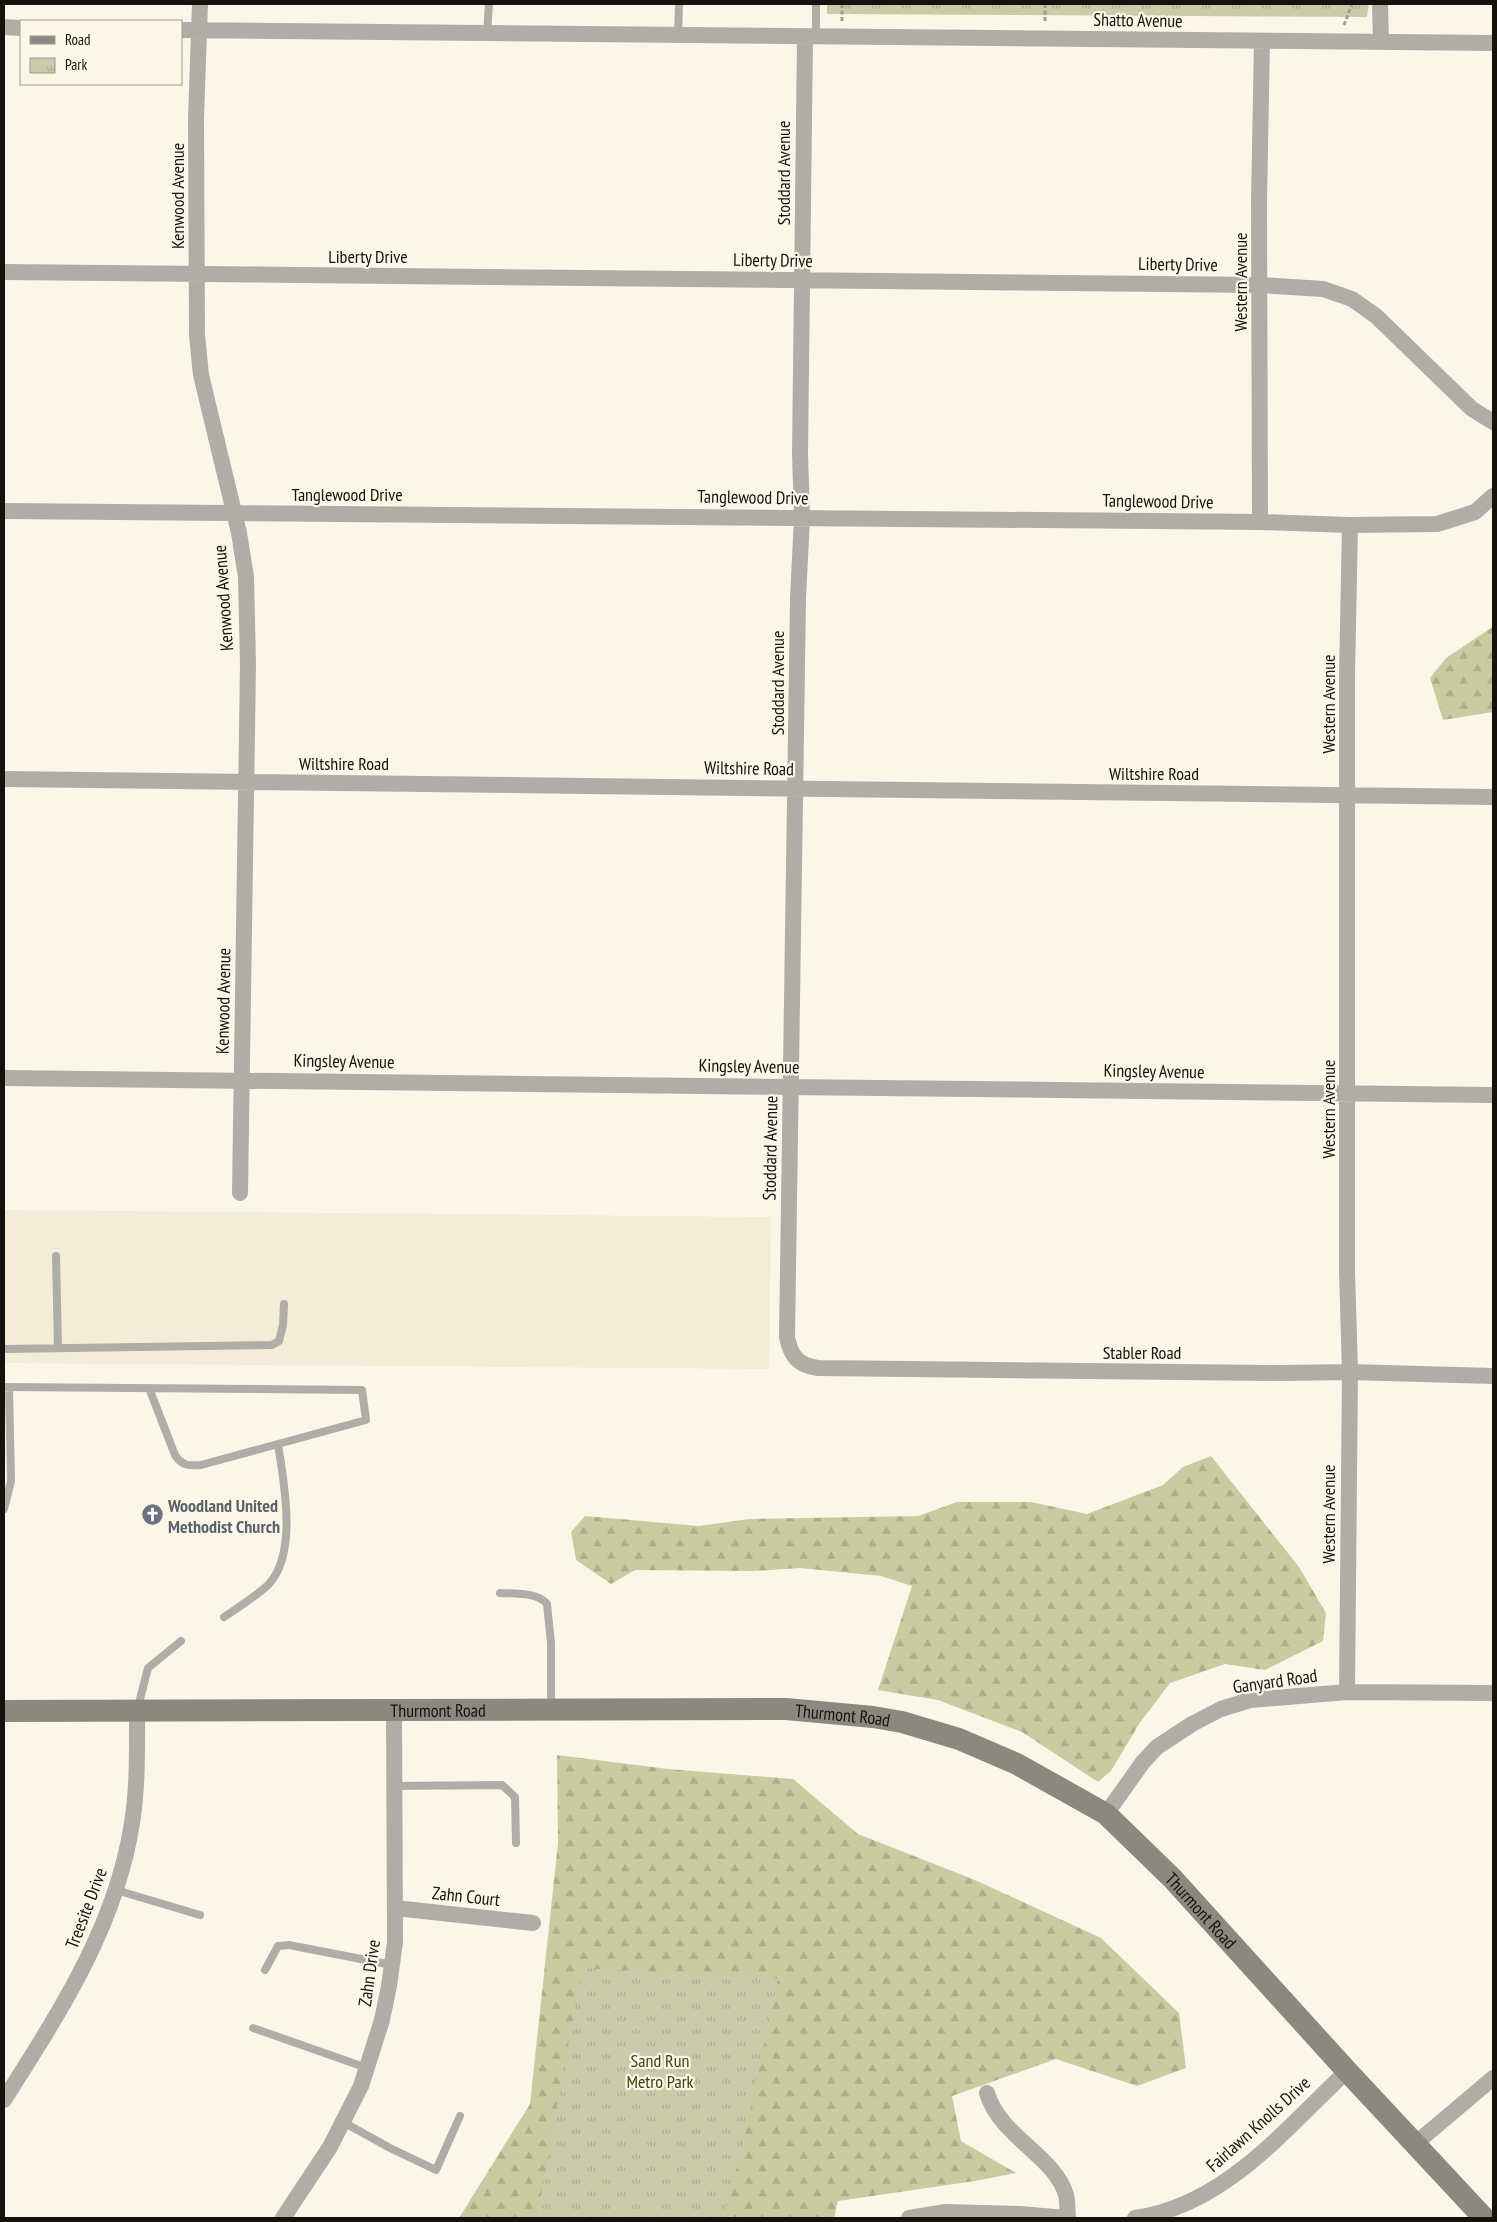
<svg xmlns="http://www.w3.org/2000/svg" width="1497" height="2222" font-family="'PT Sans Narrow',sans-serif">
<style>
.built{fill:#f3edd7}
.forest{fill:url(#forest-firs)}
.park{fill:url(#park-tufts)}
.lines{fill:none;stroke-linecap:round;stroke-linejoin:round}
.path{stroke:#9f9d92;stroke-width:3;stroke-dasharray:4 2.5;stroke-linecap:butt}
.lane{stroke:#aeada6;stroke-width:8}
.street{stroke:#aeada6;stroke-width:16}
.secondary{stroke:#8b897f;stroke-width:22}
.labels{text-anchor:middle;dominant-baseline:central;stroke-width:4.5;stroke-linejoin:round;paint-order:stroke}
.street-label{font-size:18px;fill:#13120d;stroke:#fbf7e8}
.worship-label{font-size:18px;font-weight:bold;fill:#5b616d;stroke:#fbf7e8;text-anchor:start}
.park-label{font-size:18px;fill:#414311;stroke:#fbf7e8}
</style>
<defs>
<pattern id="forest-firs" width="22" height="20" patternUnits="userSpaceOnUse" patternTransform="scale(1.25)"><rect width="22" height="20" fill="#c8cca1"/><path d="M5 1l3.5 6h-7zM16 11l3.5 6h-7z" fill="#abae89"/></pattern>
<pattern id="park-tufts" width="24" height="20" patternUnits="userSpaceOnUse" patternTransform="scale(1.25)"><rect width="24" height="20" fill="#c9cca9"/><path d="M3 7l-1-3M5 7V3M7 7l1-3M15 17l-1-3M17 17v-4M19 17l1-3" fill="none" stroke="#acae90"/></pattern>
</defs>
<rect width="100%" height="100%" fill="#fbf7e8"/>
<!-- built -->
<path class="built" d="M4,1210L771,1217L769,1369L4,1363Z"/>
<!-- forest -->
<path class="forest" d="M1491,628H1493V712L1443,720L1430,678L1446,658Z
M1211,1456L1299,1567L1326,1613L1323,1641L1265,1670L1225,1664L1170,1683L1139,1724L1111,1771L1098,1782L1022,1732L938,1700L878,1690L912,1586L881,1576L800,1568L753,1571L635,1570L611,1584L576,1560L571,1532L585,1516L699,1526L749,1519L918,1516L957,1502H1031L1087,1514L1163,1485L1183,1467Z
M557,1755L668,1769L793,1779L858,1834L975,1880L1101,1938L1179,2013L1186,2068L1137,2086L1056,2059L952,2096L961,2141L1016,2173L975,2181L838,2201L834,2218H459L530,2104L558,1843Z"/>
<!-- park -->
<path class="park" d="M827,4H1369L1367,17L827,14Z
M582,1968L778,1979L740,2157L723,2218H537Z"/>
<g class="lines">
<!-- path -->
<path class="path" d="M1045,4V23
M842,21V4
M1344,25L1352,4"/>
<!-- lane -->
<path class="lane" d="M487,33L489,4
M678,35L679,4
M816,37V4
M56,1256L58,1348
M4,1349L272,1345L279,1341L283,1325L284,1304
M4,1387L362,1390L366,1420L278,1444C284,1483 298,1554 268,1585C255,1597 239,1607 224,1617
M149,1388L175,1455C182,1466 189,1466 201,1465L278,1444
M4,1509L11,1481L9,1387
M500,1593C514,1594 538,1592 547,1604L551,1643V1707
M138,1707L148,1668L181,1641
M394,1786L502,1785L515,1797L516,1843
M116,1890L200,1915
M265,1970L278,1946L289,1945L392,1965
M253,2028L367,2068
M343,2122L390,2148L436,2170L460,2116"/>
<!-- street -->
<path class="street" d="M200,4L196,118L197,335L201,375L239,533L246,577L248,664L240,1193
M1380,4L1381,42
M4,27L21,28
M181,30L1493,43
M805,37L800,453L802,518L798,598L787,1337C791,1357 798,1365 818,1368L1282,1373L1350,1372L1493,1376
M4,272L1260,285L1323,289L1352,299L1376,316L1472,409L1493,422
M4,511L1260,522L1350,525L1437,524L1475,512L1493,496
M1260,522L1259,202L1262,41
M4,779L1493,797
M4,1078L1493,1095
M1347,1692L1350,1372L1347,1271V676L1350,525
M1106,1814L1143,1762L1157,1747L1192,1724L1221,1709L1250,1700L1347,1692L1493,1693
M395,1908L533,1923
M987,2093C1000,2137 1055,2156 1066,2195C1068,2202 1067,2211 1068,2218
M4,2100C59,2013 116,1927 132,1823C138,1785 137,1748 137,1709
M1415,2144L1493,2078
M283,2218L330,2147L361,2086L382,2020L389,1986L395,1942L394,1709
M909,2218L946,2212L1020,2214L1066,2218
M1135,2218C1224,2206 1285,2129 1347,2071"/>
<!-- secondary -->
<path class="secondary" id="s1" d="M4,1711L786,1709L873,1717L902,1722L959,1739L1017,1764L1106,1814L1172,1878L1347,2071L1484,2218"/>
</g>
<!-- icons -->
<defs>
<symbol id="church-disc" viewBox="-11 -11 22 22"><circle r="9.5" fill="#6b7280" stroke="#fbf7e8"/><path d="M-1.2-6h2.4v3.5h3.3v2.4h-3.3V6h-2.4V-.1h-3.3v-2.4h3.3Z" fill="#fff"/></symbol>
</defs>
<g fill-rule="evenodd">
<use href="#church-disc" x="140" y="1502" width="25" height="25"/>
</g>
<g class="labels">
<!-- street labels -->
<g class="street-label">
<text transform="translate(1138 20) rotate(1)">Shatto Avenue</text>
<text transform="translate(783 173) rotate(-90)">Stoddard Avenue</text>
<text transform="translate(177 196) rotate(-90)">Kenwood Avenue</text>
<text x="368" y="256">Liberty Drive</text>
<text transform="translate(773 260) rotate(1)">Liberty Drive</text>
<text transform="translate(1178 264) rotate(1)">Liberty Drive</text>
<text transform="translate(1240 282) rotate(-90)">Western Avenue</text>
<text x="347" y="494">Tanglewood Drive</text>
<text transform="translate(753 497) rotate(1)">Tanglewood Drive</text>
<text transform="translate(1158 501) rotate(1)">Tanglewood Drive</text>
<text transform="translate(223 598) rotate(-94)">Kenwood Avenue</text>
<text transform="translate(777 683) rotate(-90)">Stoddard Avenue</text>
<text transform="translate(1328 704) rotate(-90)">Western Avenue</text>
<text x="344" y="763">Wiltshire Road</text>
<text transform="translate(749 768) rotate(1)">Wiltshire Road</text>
<text x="1154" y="773">Wiltshire Road</text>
<text transform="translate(223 1001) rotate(-89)">Kenwood Avenue</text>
<text transform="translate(344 1061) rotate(1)">Kingsley Avenue</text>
<text transform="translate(749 1066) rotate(1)">Kingsley Avenue</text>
<text transform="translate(1154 1071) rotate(1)">Kingsley Avenue</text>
<text transform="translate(1328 1109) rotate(-90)">Western Avenue</text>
<text transform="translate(770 1148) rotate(-89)">Stoddard Avenue</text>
<text x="1142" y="1352">Stabler Road</text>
<text transform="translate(1328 1514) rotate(-90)">Western Avenue</text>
<text transform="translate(1275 1681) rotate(-8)">Ganyard Road</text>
<text stroke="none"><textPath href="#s1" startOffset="434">Thurmont Road</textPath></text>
<text stroke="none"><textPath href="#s1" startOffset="839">Thurmont Road</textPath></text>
<text transform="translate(466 1896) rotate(6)">Zahn Court</text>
<text transform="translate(86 1908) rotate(-69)">Treesite Drive</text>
<text stroke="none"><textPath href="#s1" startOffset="1259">Thurmont Road</textPath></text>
<text transform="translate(369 1973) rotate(-82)">Zahn Drive</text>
<text transform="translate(1258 2124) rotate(-42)">Fairlawn Knolls Drive</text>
</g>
<!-- worship labels -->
<g class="worship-label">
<text x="168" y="1505">Woodland United<tspan x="168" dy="21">Methodist Church</tspan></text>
</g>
<!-- park labels -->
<g class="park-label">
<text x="660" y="2060">Sand Run<tspan x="660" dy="21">Metro Park</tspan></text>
</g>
</g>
<!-- border -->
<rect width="1497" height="2222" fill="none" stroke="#13120d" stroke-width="10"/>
<!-- legend -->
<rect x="20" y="20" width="162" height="65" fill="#fbf7e8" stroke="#9e9b90"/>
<rect x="30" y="36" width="25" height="8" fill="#8b897f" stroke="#9e9b90"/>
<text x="65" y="45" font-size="15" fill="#13120d">Road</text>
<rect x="30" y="58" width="25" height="15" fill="url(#park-tufts)" stroke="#9e9b90"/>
<text x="65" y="70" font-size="15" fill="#13120d">Park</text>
</svg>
